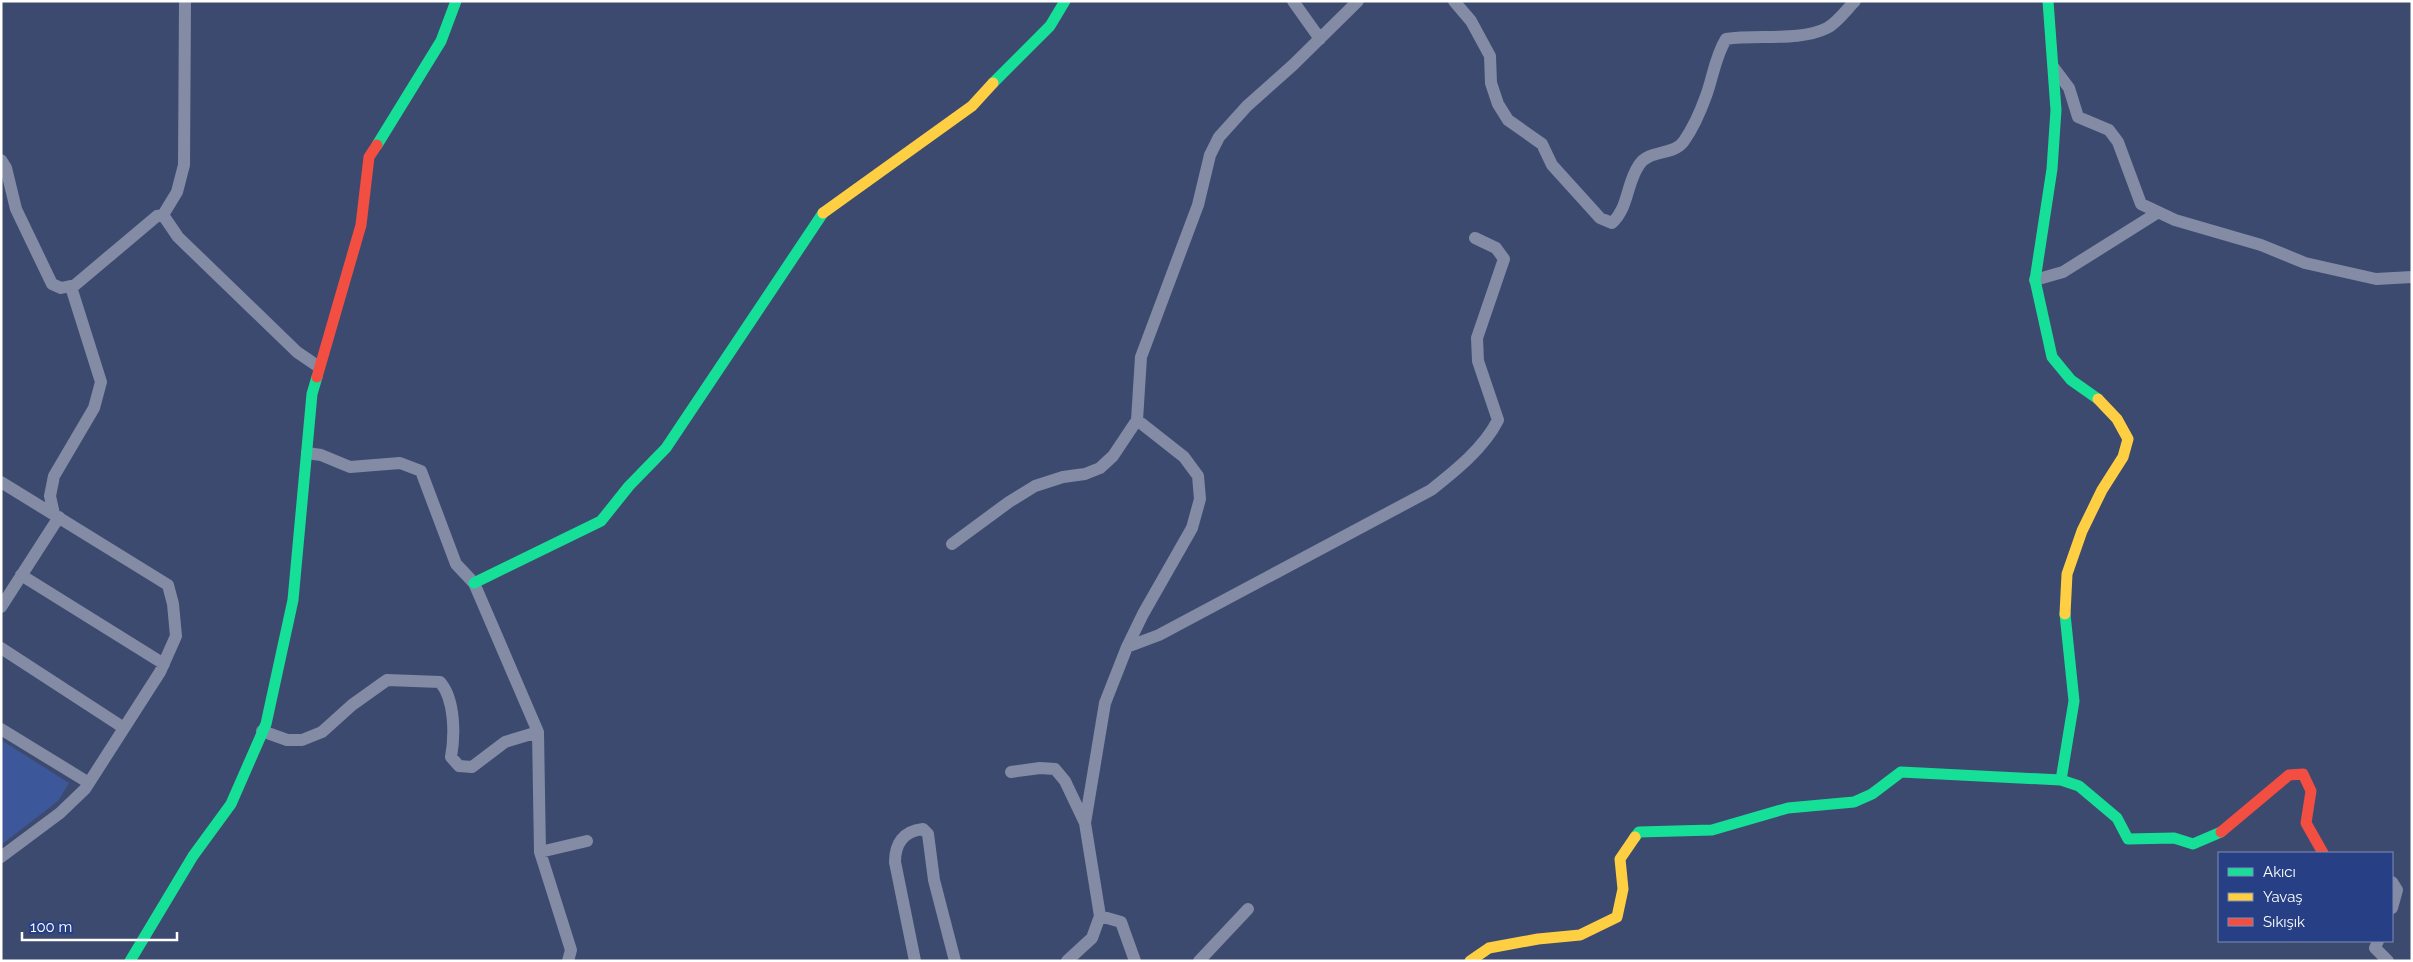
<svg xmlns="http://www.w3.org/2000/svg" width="2413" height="962" font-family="Raleway,sans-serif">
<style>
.green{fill:#3c579a}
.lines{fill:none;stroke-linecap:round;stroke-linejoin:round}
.street{stroke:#838ba5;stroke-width:12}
.fast{stroke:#16e098;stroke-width:11}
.slow{stroke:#ffcf43;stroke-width:11}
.jam{stroke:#f24e42;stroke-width:11}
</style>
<rect width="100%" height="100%" fill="#3d4a6f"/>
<!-- green -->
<path class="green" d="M1,740L69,783L58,801L1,845Z"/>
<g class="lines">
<!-- street -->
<path class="street" d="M1293,1L1320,39
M1454,1L1471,21L1490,56L1491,83L1498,104L1508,120L1542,144L1552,165L1600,218L1612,223C1629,207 1626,184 1639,165C1649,149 1674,156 1684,141C1693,128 1701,110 1706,96C1713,77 1715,57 1726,39C1757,34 1799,42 1827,28C1837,23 1847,9 1855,1
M2054,68L2069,88L2078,117L2109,130L2118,142L2141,204L2175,220L2261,245L2305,263L2376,279L2412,277
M1,160L6,168L16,209L52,284L61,288L75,285L157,216L163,215L178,237L297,352L319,367
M163,215L177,192L184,165L185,1
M2035,280L2063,272L2157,213
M307,453L321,455L350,467L400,463L421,471L456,564L474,583L538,732L540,852L571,950L568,961
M1,482L168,585L173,604L176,636L160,672L85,789L60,813L1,857
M54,514L50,496L54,476L94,408L101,382L71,287
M952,544L1009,502L1035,486L1063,477L1085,474L1100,468L1113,456L1137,420L1141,357L1198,205L1210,155L1219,137L1247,106L1293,65L1358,1
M21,575L164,664
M1,607L59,517
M1127,647L1159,635L1431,490C1455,471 1484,448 1498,420L1478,361L1477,338L1504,259L1496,248L1475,238
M1,648L124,728
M1,729L89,783
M262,731L287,740H302L322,732L352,705L387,680L440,682C455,699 455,735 451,757L459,766L472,767L505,742L538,732
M1011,772L1040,768L1055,769L1065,781L1085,823
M540,852L587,841
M2392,882L2397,890L2392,908
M1100,916L1121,922L1135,961
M2378,941L2375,948L2388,961
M915,961L895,862C895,844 903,831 923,829L928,834L934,880L955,961
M1067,961L1092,938L1100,916L1085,823L1105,703L1127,647L1143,614L1192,528L1200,499L1198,476L1184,457L1137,420
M1199,961L1248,909"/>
<!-- fast -->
<path class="fast" d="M2048,1L2056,110L2052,169L2035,280L2052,357L2071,380L2098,399
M993,83L1050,26L1065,1
M377,145L441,41L456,1
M474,583L601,521L629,486L666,448L823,213
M2061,780L2074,701L2065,614
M1635,837L1639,832L1712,830L1788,808L1854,802L1872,794L1901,772L2061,780L2079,786L2117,818L2128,839L2174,838L2193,844L2221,832
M130,961L193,856L231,804L266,724L293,600L312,394L317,377"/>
<!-- slow -->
<path class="slow" d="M823,213L972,106L993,83
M2065,614L2067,574L2082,531L2102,490L2123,457L2128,439L2117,419L2098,399
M1470,961L1489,948L1538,939L1580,935L1617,917L1623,889L1620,859L1635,837"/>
<!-- jam -->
<path class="jam" d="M317,377L361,225L369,157L377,145
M2221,832L2289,775L2303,774L2311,791L2306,823L2323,853"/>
</g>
<!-- border -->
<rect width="2413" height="962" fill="none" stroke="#ffffff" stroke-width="5"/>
<!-- legend -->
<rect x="2218" y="852" width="175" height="90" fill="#274085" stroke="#7d8cb6"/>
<rect x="2228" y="868" width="25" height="8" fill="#16e098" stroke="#7d8cb6"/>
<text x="2263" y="877" font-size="15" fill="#ffffff">Akıcı</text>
<rect x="2228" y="893" width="25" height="8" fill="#ffcf43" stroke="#7d8cb6"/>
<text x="2263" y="902" font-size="15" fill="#ffffff">Yavaş</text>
<rect x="2228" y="918" width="25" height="8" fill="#f24e42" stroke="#7d8cb6"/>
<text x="2263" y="927" font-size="15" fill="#ffffff">Sıkışık</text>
<!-- scale -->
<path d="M22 932v8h155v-8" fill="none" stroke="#ffffff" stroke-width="2.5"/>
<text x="30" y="932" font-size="15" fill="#ffffff" stroke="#274085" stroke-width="4" paint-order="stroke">100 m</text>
</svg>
